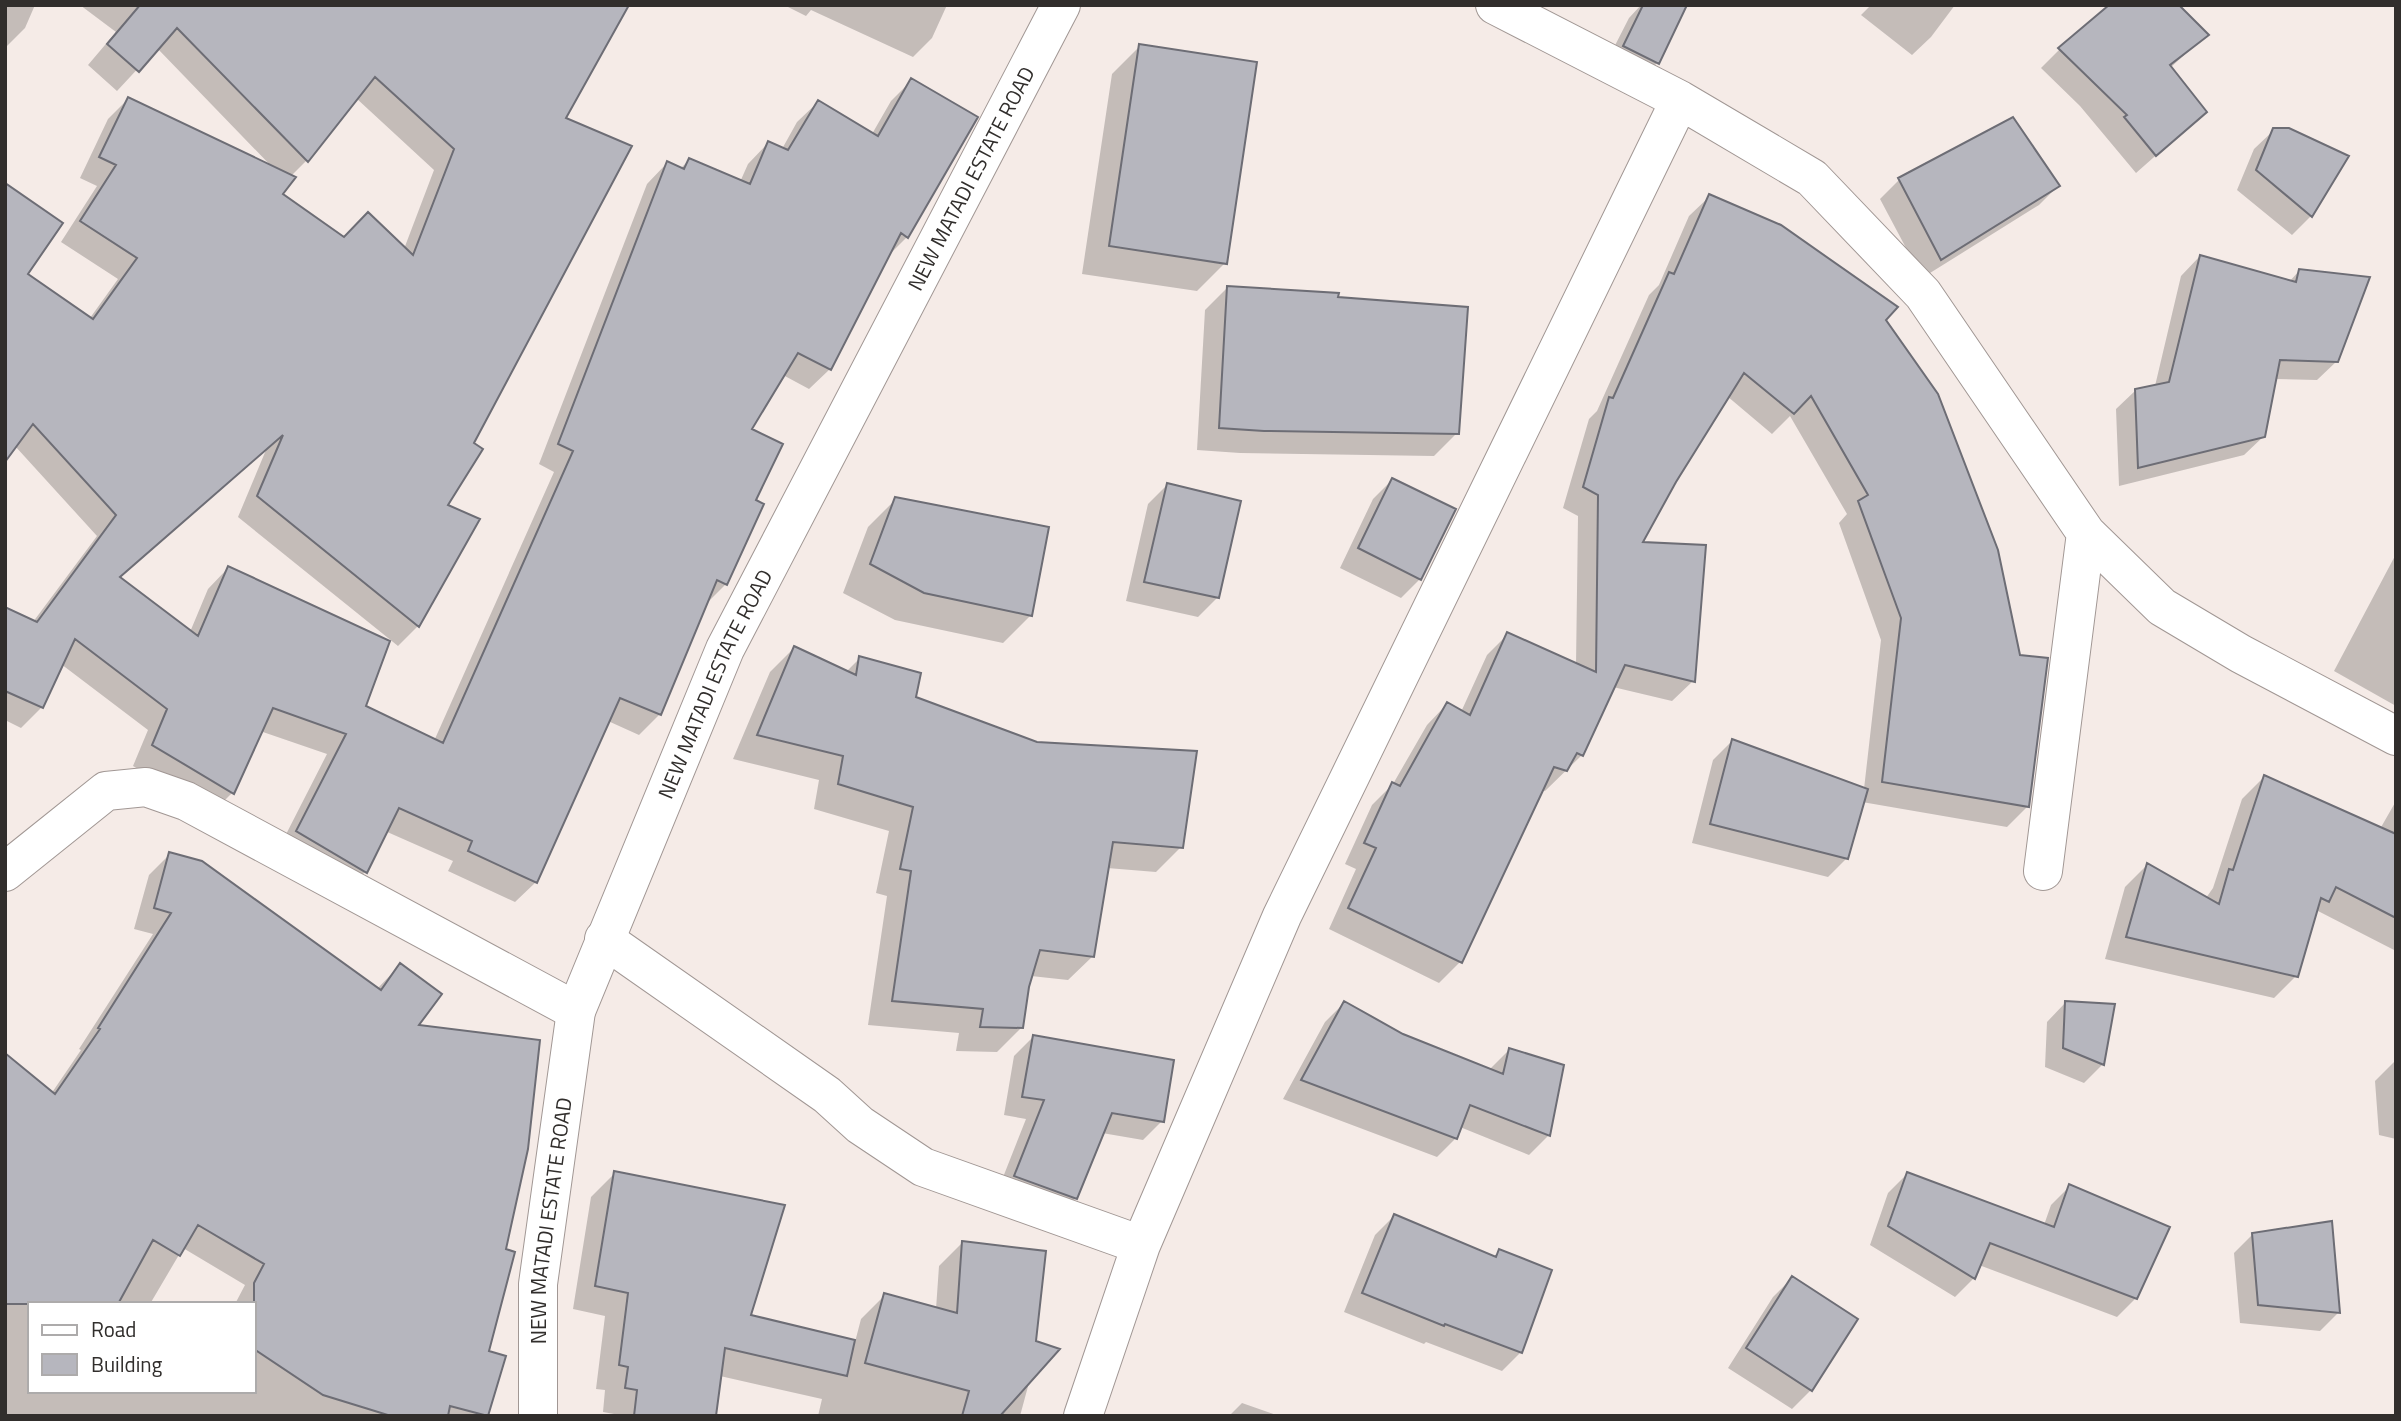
<svg xmlns="http://www.w3.org/2000/svg" width="2401" height="1421" font-family="'Titillium Web',sans-serif">
<style>
.shadow{fill:#0003;fill-rule:evenodd}
.building{fill:#b6b6be;stroke:#6d6d75;stroke-width:2}
.lines{fill:none;stroke-linecap:round;stroke-linejoin:round}
.street-casing{stroke:#a19794;stroke-width:40}
.secondary-casing{stroke:#a19794;stroke-width:40}
.street{stroke:#fff;stroke-width:38}
.secondary{stroke:#fff;stroke-width:38}
.labels{text-anchor:middle;dominant-baseline:central;stroke-width:5;stroke-linejoin:round;paint-order:stroke}
.street-label{font-size:21px;fill:#312e2c;stroke:#fff}
</style>
<rect width="100%" height="100%" fill="#f5ebe7"/>
<!-- shadow -->
<path class="shadow" d="M5,5H35L25,28L5,48Z
M80,5H627L564,119L471,444L446,506L418,626L398,646L238,517L266,450L119,578L190,632L208,589L228,568L364,707L434,741L554,472L539,464L647,184L667,163L680,169L689,160L740,182L748,164L768,143L782,149L797,122L818,102L872,134L891,101L912,80L907,237L887,257L830,369L809,389L783,375L750,430L754,501L726,584L706,604L660,714L639,735L608,721L536,882L515,902L448,871L453,861L385,831L365,872L345,892L277,852L327,754L260,731L232,793L212,813L133,766L148,730L61,664L42,707L21,728L5,720V609L33,622L97,536L15,446L26,275L90,318L118,279L61,242L97,186L80,178L108,119L128,99L273,168L157,48L117,91L88,65L116,32ZM356,98L434,170L404,249L343,239L280,194L291,176L306,161Z
M784,5H947L932,38L913,57L811,10L806,16Z
M1641,5H1669L1683,9L1657,63L1638,82L1605,65L1629,18Z
M1871,5H1955L1931,37L1912,55L1861,15Z
M2206,35L2170,68L2205,112L2136,173L2080,106L2041,68L2060,49Z
M1140,46L1225,263L1197,291L1082,274L1112,74Z
M2274,130L2347,157L2311,216L2292,235L2237,190L2254,149Z
M1899,180L2058,186L2039,205L1922,278L1880,199Z
M1710,196L1884,320L2027,807L2007,827L1862,802L1847,858L1828,877L1692,843L1713,760L1732,741L1864,789L1881,640L1839,523L1847,514L1790,416L1772,434L1727,396L1675,481L1640,544L1693,681L1672,701L1613,687L1582,755L1545,791L1541,790L1460,962L1439,983L1329,929L1356,869L1345,864L1372,805L1393,784L1427,725L1447,704L1461,712L1487,655L1508,634L1576,665L1578,516L1563,508L1589,419L1597,411L1649,295L1659,285L1689,216Z
M2200,256L2289,282L2299,271L2337,361L2317,380L2275,379L2264,436L2244,455L2119,486L2116,409L2136,390L2155,386L2181,276Z
M1228,287L1337,298L1457,433L1434,456L1240,453L1197,450L1205,310Z
M1392,480L1420,579L1401,598L1340,568L1373,499Z
M1167,485L1239,502L1217,598L1198,617L1126,601L1148,504Z
M896,499L1031,615L1003,643L895,620L843,593L868,527Z
M2396,554V706L2334,671Z
M794,648L846,672L860,658L914,698L1181,847L1156,872L1107,868L1093,956L1068,980L1031,976L1021,1028L997,1052L956,1051L959,1033L868,1025L887,896L876,893L889,831L814,809L819,780L733,759L770,672Z
M2264,777L2380,829L2396,801V951L2318,911L2314,914L2296,976L2274,998L2105,959L2125,887L2147,865L2206,898L2213,888L2242,799Z
M170,854L377,989L400,965L416,1027L504,1251L487,1352L504,1357L486,1416H5V1055L51,1094L81,1050L79,1049L153,934L134,929L149,875ZM183,1248L245,1285L235,1304H254V1391H30V1304H150Z
M2066,1002L2103,1064L2084,1083L2045,1067L2047,1022Z
M1344,1003L1402,1035L1489,1070L1509,1050L1562,1066L1548,1136L1529,1155L1460,1127L1456,1138L1437,1157L1283,1099L1325,1022Z
M1034,1036L1162,1121L1143,1140L1102,1133L1076,1198L1057,1217L996,1195L1026,1119L1004,1115L1014,1056Z
M2394,1062H2396V1139L2379,1135L2375,1081Z
M615,1173L749,1316L855,1342L861,1319L885,1295L936,1309L939,1266L963,1242L1030,1379L1020,1416H818L822,1399L720,1376L715,1416H614V1414L603,1412L605,1390L596,1389L605,1316L573,1309L591,1197Z
M1907,1174L2044,1225L2051,1205L2070,1186L2136,1298L2117,1317L1979,1265L1974,1278L1955,1297L1870,1245L1888,1193Z
M1394,1216L1493,1257L1500,1251L1521,1352L1502,1371L1426,1342L1424,1344L1344,1312L1375,1235Z
M2253,1234L2339,1312L2320,1331L2240,1323L2234,1253Z
M1792,1278L1811,1390L1792,1409L1728,1368L1773,1297Z
M1242,1403L1279,1416H1229Z"/>
<!-- building -->
<path class="building" d="M140,5H629L566,118L632,146L474,443L483,449L448,505L480,519L419,627L257,496L283,435L120,577L198,636L228,566L390,641L366,706L443,743L573,451L558,444L667,161L684,169L689,158L750,184L768,141L788,150L818,100L878,136L911,78L978,117L908,238L901,233L831,370L798,353L752,429L783,444L756,500L764,504L727,585L717,580L661,715L620,698L537,883L468,851L472,841L399,808L367,873L296,831L346,734L273,708L234,794L152,745L167,709L75,639L43,708L5,691V607L37,622L116,515L33,424L5,462V183L63,223L28,274L93,319L137,258L80,221L116,165L99,157L128,97L296,177L283,194L344,237L368,212L413,255L454,149L375,77L308,162L177,28L139,72L107,44Z
M1643,5H1687L1659,64L1623,46Z
M2109,5H2179L2209,35L2170,65L2207,112L2156,156L2124,117L2127,115L2058,48Z
M1139,44L1257,62L1227,264L1109,246Z
M2013,117L2060,186L1941,260L1898,178Z
M2273,128H2289L2349,156L2312,217L2256,170Z
M1709,194L1781,225L1898,307L1886,320L1938,394L1998,550L2020,655L2048,658L2029,807L1882,782L1901,618L1858,501L1868,495L1811,396L1794,414L1744,373L1676,482L1643,542L1706,545L1695,682L1625,665L1583,756L1577,753L1567,771L1554,767L1462,963L1348,908L1376,848L1364,843L1392,782L1400,786L1447,702L1470,715L1507,632L1596,672L1598,495L1583,487L1609,397L1613,398L1669,272L1674,274Z
M2200,255L2296,282L2299,269L2370,277L2338,362L2280,360L2265,437L2138,468L2135,389L2169,382Z
M1227,286L1339,293L1338,297L1468,307L1459,434L1264,431L1219,428Z
M1392,478L1456,509L1421,580L1358,548Z
M1167,483L1241,501L1219,598L1144,582Z
M895,497L1049,527L1032,616L924,593L870,564Z
M794,646L856,675L859,656L921,673L916,697L1037,742L1197,751L1183,848L1113,842L1094,957L1040,950L1029,987L1023,1028L980,1027L983,1009L892,1001L911,871L900,869L913,807L838,784L843,756L757,735Z
M1732,739L1868,789L1848,859L1710,824Z
M2264,775L2396,834V918L2336,887L2329,902L2321,898L2298,977L2126,937L2147,863L2219,904L2229,869L2233,870Z
M169,852L202,861L381,990L400,963L442,994L419,1025L540,1040L528,1149L506,1249L515,1252L489,1351L506,1356L488,1416L450,1406L448,1416H391L323,1395L254,1349V1283L264,1264L198,1225L180,1256L153,1240L118,1304H5V1053L55,1094L100,1029L98,1028L171,913L154,908Z
M1344,1001L1403,1034L1503,1074L1509,1048L1564,1065L1550,1136L1470,1105L1457,1139L1301,1080Z
M2065,1001L2115,1004L2104,1065L2063,1048Z
M1033,1035L1174,1060L1164,1122L1112,1113L1077,1199L1014,1176L1044,1100L1022,1097Z
M614,1171L785,1205L751,1315L855,1340L847,1376L725,1348L716,1416H634L637,1390L625,1388L628,1367L619,1365L628,1293L595,1286Z
M1907,1172L2054,1227L2069,1184L2170,1227L2137,1299L1990,1243L1975,1279L1888,1226Z
M1394,1214L1496,1257L1499,1249L1552,1270L1522,1353L1445,1324L1444,1326L1362,1293Z
M2332,1221L2340,1313L2258,1305L2252,1233Z
M962,1241L1046,1251L1036,1341L1060,1349L1000,1416H962L969,1391L865,1363L884,1293L957,1313Z
M1792,1276L1858,1319L1812,1391L1746,1348Z"/>
<g class="lines">
<defs>
<path id="street" d="M1495,5L1680,100L1812,178L1923,294L2086,533L2162,607L2241,654L2396,736
M2043,871L2086,533
M5,872L106,791L146,787L186,801L576,1011
M604,939L827,1095L860,1125L923,1167L1141,1245
M1083,1416L1141,1245L1282,916L1680,100"/>
<g id="secondary">
<path id="s1" d="M538,1416V1284L576,1011L725,649L1061,5"/>
</g>
</defs>
<!-- street casing -->
<use href="#street" class="street-casing"/>
<!-- secondary casing -->
<use href="#secondary" class="secondary-casing"/>
<!-- street -->
<use href="#street" class="street"/>
<!-- secondary -->
<use href="#secondary" class="secondary"/>
</g>
<g class="labels">
<!-- street labels -->
<g class="street-label">
<text stroke="none"><textPath href="#s1" startOffset="1330">NEW MATADI ESTATE ROAD</textPath></text>
<text stroke="none"><textPath href="#s1" startOffset="763">NEW MATADI ESTATE ROAD</textPath></text>
<text stroke="none"><textPath href="#s1" startOffset="196">NEW MATADI ESTATE ROAD</textPath></text>
</g>
</g>
<!-- border -->
<rect width="2401" height="1421" fill="none" stroke="#312e2c" stroke-width="14"/>
<!-- legend -->
<rect x="28" y="1302" width="228" height="91" fill="#ffffff" stroke="#adabab" stroke-width="2"/>
<rect x="42" y="1325" width="35" height="10" fill="#ffffff" stroke="#adabab" stroke-width="2"/>
<text x="91" y="1337" font-size="21" fill="#312e2c">Road</text>
<rect x="42" y="1354" width="35" height="21" fill="#b6b6be" stroke="#adabab" stroke-width="2"/>
<text x="91" y="1372" font-size="21" fill="#312e2c">Building</text>
</svg>
